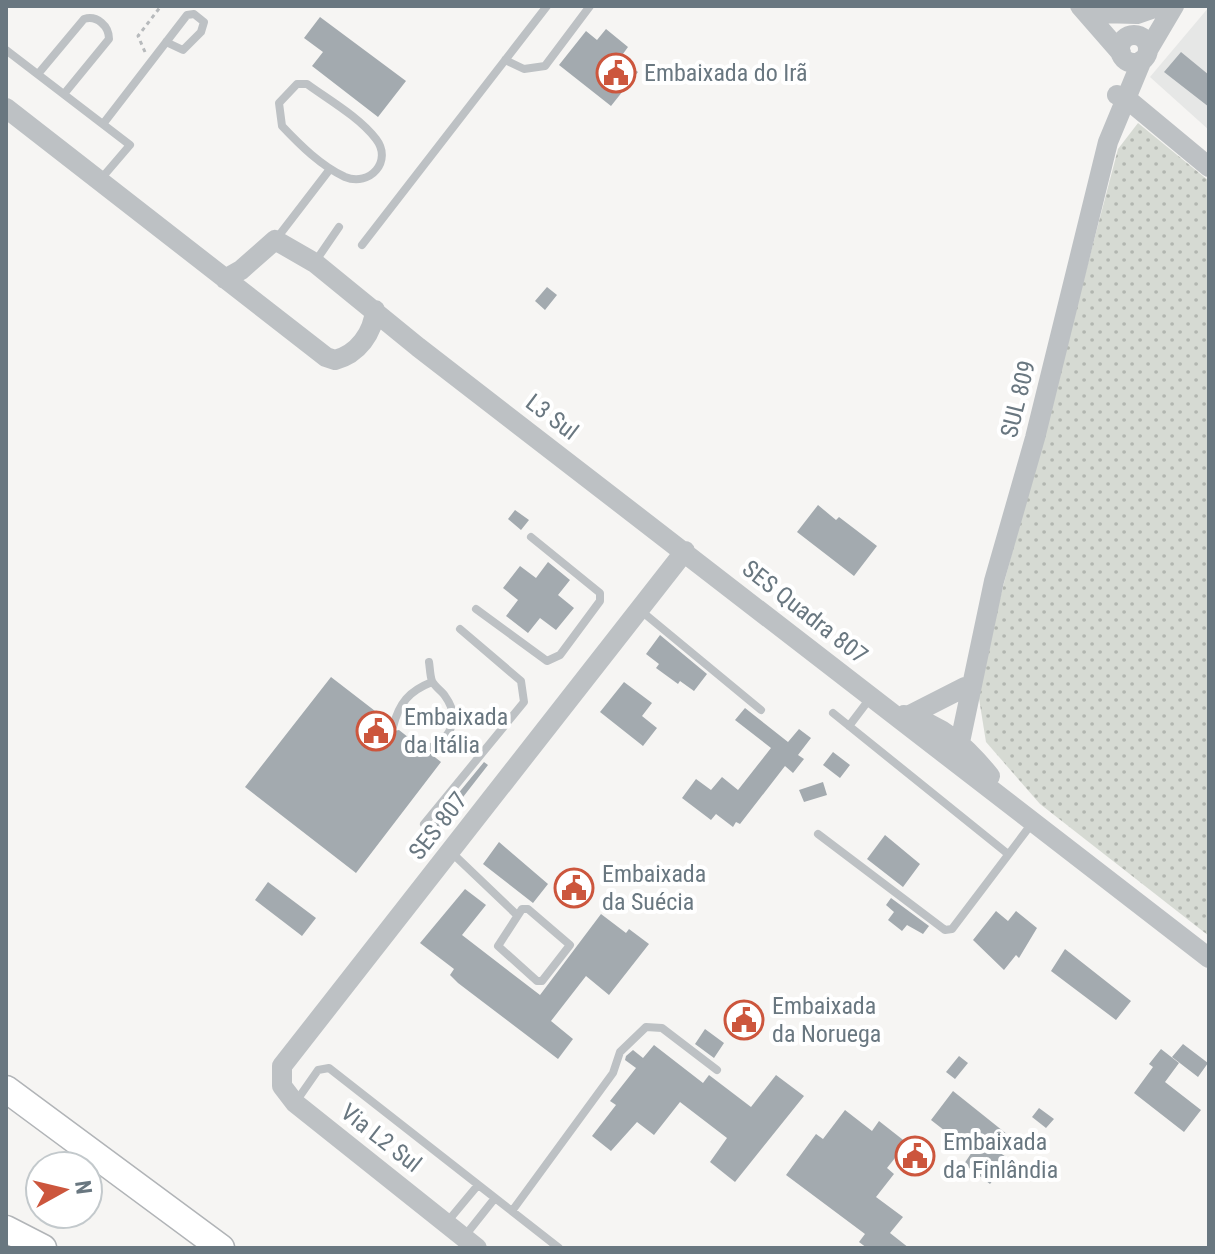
<svg xmlns="http://www.w3.org/2000/svg" width="1215" height="1254" font-family="'Roboto Condensed',sans-serif">
<style>
.built{fill:#e6e7e6}
.grass{fill:url(#grass-dots)}
.building{fill:#a3aaaf}
.lines{fill:none;stroke-linecap:round;stroke-linejoin:round}
.trunk-casing{stroke:#b1b4b7;stroke-width:29}
.path{stroke:#b7babc;stroke-width:3;stroke-dasharray:4 4;stroke-linecap:butt}
.service{stroke:#bdc1c4;stroke-width:8}
.tertiary{stroke:#bdc1c4;stroke-width:20}
.trunk{stroke:#fff;stroke-width:26}
.labels{text-anchor:middle;dominant-baseline:central;stroke-width:8;stroke-linejoin:round;paint-order:stroke}
.poi-label{font-size:24px;fill:#697780;stroke:#fff;text-anchor:start}
.street-label{font-size:24px;fill:#697780;stroke:#fff}
</style>
<defs>
<pattern id="grass-dots" width="8" height="8" patternUnits="userSpaceOnUse" patternTransform="scale(2)"><rect width="8" height="8" fill="#d6dad3"/><path d="M2 2h.1M6 6h.1" fill="none" stroke="#b2b6b0" stroke-width="1.8" stroke-linecap="round"/></pattern>
</defs>
<rect width="100%" height="100%" fill="#f6f5f3"/>
<!-- built -->
<path class="built" d="M1209,7V130L1150,77Z"/>
<!-- grass -->
<path class="grass" d="M1138,123L1209,181V936L1040,804L986,742L977,686L1118,149Z"/>
<!-- building -->
<path class="building" d="M320,17L406,81L378,117L312,66L323,52L304,38Z
M606,29L628,47L620,58L638,72L611,106L559,65L586,31L597,40Z
M1181,52L1209,75V107L1164,72Z
M547,287L557,295L545,310L535,301Z
M818,505L836,520L839,517L877,546L854,576L797,532Z
M515,510L529,520L521,530L508,519Z
M548,562L570,580L558,595L574,608L556,630L540,618L528,633L506,616L518,600L503,588L520,566L536,578Z
M660,635L707,674L694,691L680,681L678,684L656,668L659,664L646,654Z
M331,677L388,721L389,732L399,730L418,745L419,756L431,754L441,762L356,873L245,787Z
M624,682L652,703L642,716L657,728L643,746L600,712Z
M745,708L788,742L799,729L811,738L798,755L804,759L793,773L785,766L740,824L736,822L733,827L716,814L711,820L682,798L696,779L711,790L722,777L738,790L771,748L735,720Z
M833,752L850,765L840,778L823,765Z
M484,762L488,765L435,833L429,829Z
M823,782L827,795L804,802L799,790Z
M885,835L920,864L903,887L867,859Z
M499,842L548,884L533,903L483,864Z
M268,882L316,918L302,936L255,900Z
M465,889L486,905L462,935L540,995L601,914L626,933L629,929L649,944L609,995L586,976L551,1021L573,1039L558,1059L458,983L450,975L454,969L420,943Z
M891,898L929,926L923,934L907,925L902,931L888,920L894,912L886,905Z
M996,911L1008,921L1016,911L1037,928L1019,958L1016,955L1004,970L973,940Z
M1065,949L1131,1001L1116,1020L1051,971Z
M705,1029L724,1043L714,1058L695,1044Z
M1183,1044L1208,1063L1198,1077L1172,1057Z
M654,1045L703,1083L709,1075L751,1107L776,1075L804,1096L735,1182L710,1162L727,1138L680,1102L654,1135L637,1122L611,1151L592,1136L616,1105L610,1101L636,1068L625,1060L626,1056L633,1050L643,1058Z
M1161,1049L1179,1063L1165,1082L1201,1110L1184,1132L1134,1093L1153,1067L1149,1064Z
M959,1056L968,1063L955,1079L946,1072Z
M953,1091L1008,1135L996,1150L1009,1159L990,1184L964,1164L972,1152L931,1120Z
M1039,1108L1054,1119L1046,1128L1032,1117Z
M845,1110L872,1131L879,1121L907,1143L887,1168L894,1174L876,1197L903,1217L890,1233L909,1248H867L859,1242L865,1234L786,1175L816,1134L823,1139Z"/>
<g class="lines">
<defs>
<path id="trunk" d="M6,1089L221,1248
M6,1229L43,1248"/>
</defs>
<!-- trunk casing -->
<use href="#trunk" class="trunk-casing"/>
<!-- path -->
<path class="path" d="M145,52L138,36L161,6"/>
<!-- service -->
<path class="service" d="M6,50L130,145L100,180
M505,60L524,69L545,66L590,6
M38,74L84,19C97,15 109,26 109,39L64,94
M297,84H307C329,100 359,117 376,139C393,161 370,187 345,177C321,166 300,145 282,126L279,103Z
M103,124L187,15L194,14L204,22L201,32L183,50L166,42
M277,238L330,169
M362,245L547,6
M315,262L339,227
M476,609L547,661L560,655L600,601V593L531,537
M640,610L761,710
M833,713L1008,854
M849,726L871,697
M393,727C399,703 409,691 432,682
M423,750C448,743 463,721 445,696C442,691 435,687 432,681C430,676 430,668 429,662
M424,824L524,702L521,681L460,629
M818,834L945,930L952,929L1033,822
M451,852L517,915
M522,909H528L570,945L542,981H537L498,946Z
M295,1103L318,1070L329,1068L559,1248
M512,1211L613,1073L620,1052L646,1027L662,1028L717,1070
M448,1221L478,1185
M464,1237L495,1198"/>
<!-- tertiary -->
<path class="tertiary" d="M1080,6L1121,53
M1099,13L1137,14L1160,6
M1120 49a14 14 0 1 1 28 0a14 14 0 1 1-28 0Z
M1148,50L1174,6
M1117,95L1127,99L1209,167
M6,108L326,357L335,360C358,354 373,333 375,310
M225,279L241,270L275,240L315,263L418,347L1209,958
M904,715C943,725 965,745 990,776
M908,716L965,687
M956,761L994,581L1035,438L1108,142L1142,60
M477,1248L295,1103L282,1086V1066L685,551"/>
<!-- trunk -->
<use href="#trunk" class="trunk"/>
</g>
<!-- icons -->
<defs>
<symbol id="civic-ring" viewBox="-11 -11 22 22"><circle r="9.5" fill="#fff" stroke="#cc563d" stroke-width="1.5"/><path d="M-.6-6.5H3V-4.5H.6V-3L4-1V1h2V6H-6V1h2V-1L-.6-3ZM-1.2 2.5V6h2.4V2.5Z" fill="#cc563d"/></symbol>
</defs>
<g fill-rule="evenodd">
<use href="#civic-ring" x="594" y="51" width="44" height="44"/>
<use href="#civic-ring" x="354" y="709" width="44" height="44"/>
<use href="#civic-ring" x="552" y="866" width="44" height="44"/>
<use href="#civic-ring" x="722" y="998" width="44" height="44"/>
<use href="#civic-ring" x="893" y="1134" width="44" height="44"/>
</g>
<g class="labels">
<!-- poi labels -->
<g class="poi-label">
<text x="644" y="73">Embaixada do Irã</text>
<text x="404" y="717">Embaixada<tspan x="404" dy="28">da Itália</tspan></text>
<text x="602" y="874">Embaixada<tspan x="602" dy="28">da Suécia</tspan></text>
<text x="772" y="1006">Embaixada<tspan x="772" dy="28">da Noruega</tspan></text>
<text x="943" y="1142">Embaixada<tspan x="943" dy="28">da Finlândia</tspan></text>
</g>
<!-- street labels -->
<g class="street-label">
<text transform="translate(1018 399) rotate(-76)">SUL 809</text>
<text transform="translate(552 417) rotate(37)">L3 Sul</text>
<text transform="translate(805 612) rotate(38)">SES Quadra 807</text>
<text transform="translate(438 826) rotate(-52)">SES 807</text>
<text transform="translate(381 1138) rotate(38)">Via L2 Sul</text>
</g>
</g>
<!-- border -->
<rect width="1215" height="1254" fill="none" stroke="#697780" stroke-width="16"/>
<!-- north arrow -->
<g transform="translate(64 1190) rotate(82)"><circle r="38" fill="#ffffff" stroke="#c3c9cc" stroke-width="2"/>
<path d="M0-6L14 30L0 20L-14 30Z" fill="#cc563d"/>
<text y="-12" font-size="22" font-weight="bold" text-anchor="middle" fill="#697780">N</text>
</g>
</svg>
